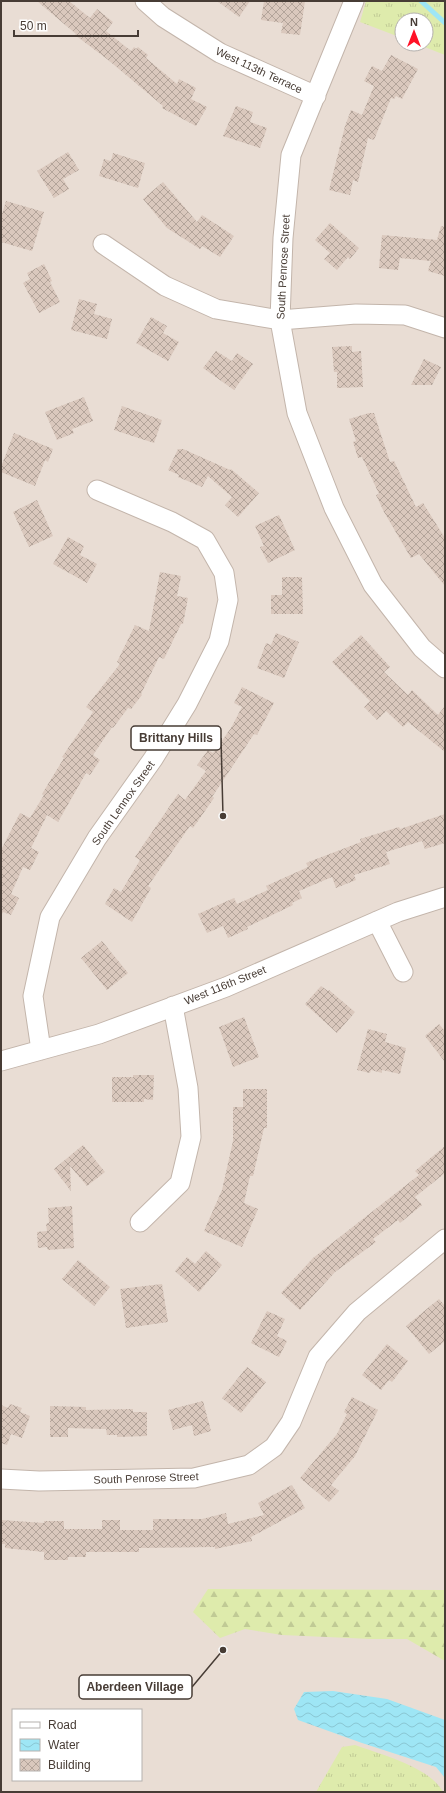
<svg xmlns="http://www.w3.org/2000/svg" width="446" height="1793" font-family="Arial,sans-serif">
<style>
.residential{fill:#e9ddd4;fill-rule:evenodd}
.grass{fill:url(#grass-tufts)}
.forest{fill:url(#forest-firs)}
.water{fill:url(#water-waves)}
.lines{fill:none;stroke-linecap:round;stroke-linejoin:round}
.stream{stroke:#9ee6f5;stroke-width:5}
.building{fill:url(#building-cross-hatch)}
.minor-casing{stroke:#c3b5ab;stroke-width:21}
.minor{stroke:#fff;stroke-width:19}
.labels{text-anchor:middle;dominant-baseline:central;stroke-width:3;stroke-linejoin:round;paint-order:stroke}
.street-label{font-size:11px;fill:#473c35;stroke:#fff}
.leader{fill:none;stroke:#473c35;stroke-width:1.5}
.callout-dot{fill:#473c35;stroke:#fff;stroke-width:1.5}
.callout{fill:#fff;stroke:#473c35;stroke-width:1.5}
.callout-label{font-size:12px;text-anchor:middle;font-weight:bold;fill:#473c35}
</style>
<defs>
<pattern id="grass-tufts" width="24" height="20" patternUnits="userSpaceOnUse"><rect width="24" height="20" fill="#deebac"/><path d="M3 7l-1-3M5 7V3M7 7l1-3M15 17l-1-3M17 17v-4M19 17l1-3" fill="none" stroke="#c0ca95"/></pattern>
<pattern id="forest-firs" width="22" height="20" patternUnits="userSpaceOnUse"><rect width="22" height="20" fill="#deebac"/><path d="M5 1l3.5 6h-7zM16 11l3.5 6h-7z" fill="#c0ca95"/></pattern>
<pattern id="water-waves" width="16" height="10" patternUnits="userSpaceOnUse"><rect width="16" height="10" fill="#9ee6f5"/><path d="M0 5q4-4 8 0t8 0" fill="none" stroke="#89c6d3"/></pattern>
<pattern id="building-cross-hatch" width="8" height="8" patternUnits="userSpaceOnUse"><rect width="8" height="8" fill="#dac8bd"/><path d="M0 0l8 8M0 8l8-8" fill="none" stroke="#b3a49a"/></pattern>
</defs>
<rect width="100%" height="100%" fill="#f4ece6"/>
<!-- residential -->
<path class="residential" d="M1,1H445V1792H1ZM402,20H426V44H402ZM13,1710H141V1780H13Z"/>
<!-- grass -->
<path class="grass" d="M366,1H445V55L417,44H426V20H402V38L360,22Z
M355,1745C380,1754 430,1767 443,1792H316L342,1747Z"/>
<!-- forest -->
<path class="forest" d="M208,1589L445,1590V1661L407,1639H371L282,1635L245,1629L220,1638L193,1612Z"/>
<!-- water -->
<path class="water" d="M333,1691L387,1699L445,1720V1778L436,1767L362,1743L298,1720L294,1709L304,1692Z"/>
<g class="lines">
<!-- stream -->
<path class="stream" d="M421,1L445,23"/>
</g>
<!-- building -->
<path class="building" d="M37,1H69L90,18L97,9L113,22L106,31L131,51L134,47L136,49L138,47L148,55L146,58L177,84L179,79L196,88L191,99L207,107L196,126L162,108L163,106L107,59L75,35L76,34Z
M217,1H250L239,17Z
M264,1H305L300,35L281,33L283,23L261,20Z
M391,55L418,69L402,99L396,96L394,99L391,98L374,140L368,138L358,182L353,180L350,195L329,190L345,126L351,110L362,115L374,86L364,81L372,66L382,71Z
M236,106L253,112L250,122L267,128L260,148L223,136Z
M68,152L79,170L63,179L69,189L54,198L37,171Z
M113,153L145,163L138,188L99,176L104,159L111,161Z
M163,182L197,222L202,215L234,236L220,257L202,246L200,249L167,228L143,199Z
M6,201L44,212L32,251L1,242V217Z
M330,223L359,248L350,259L348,257L337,270L324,259L330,253L315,240Z
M441,226L445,227V276L428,271L431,261L400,258L398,270L379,268L382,235L437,240Z
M44,264L52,281L50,282L60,302L39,313L23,283L30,279L27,273Z
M79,299L97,304L94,314L112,319L107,339L71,330Z
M151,317L167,326L163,333L179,342L168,361L136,343Z
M352,346V352L361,351L363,387L337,388V372H334L332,347Z
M216,351L232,361L237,353L253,364L234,390L203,368Z
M424,359L441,367L432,385H411Z
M84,397L93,421L72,429L74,433L57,440L45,412Z
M122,406L162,420L154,443L114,430Z
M369,413H374L390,462L394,461L416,507L423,503L445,538V586L419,554L411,558L384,512L376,495L379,494L362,457L358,458L353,442L356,441L349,419Z
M14,433L53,449L48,462L45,460L35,486L1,472V467Z
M178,449H183L230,470L231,469L259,493L238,517L225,505L232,497L208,476L202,487L178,477L179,475L168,470Z
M37,500L53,536L29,547L13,512Z
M279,515L295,550L268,563L260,547L264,546L255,526Z
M68,537L84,546L80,555L97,564L87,583L53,564Z
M160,572L181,576L177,596L188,598L183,624H181L164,659L159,657L141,694L142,695L131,709L128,708L113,728L112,727L93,755L100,760L90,775L86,773L58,822L47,815L31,848L39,852L30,870L23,867L11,894L19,898L11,915L3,912L1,916V850L20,813L30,818L44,795L42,794L64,758L62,757L93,712L86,707L120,664L117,662L135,625L149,631Z
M282,577H302L303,614H271V595H282Z
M276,633L299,642L284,678L257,668L266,643L271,645Z
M361,635L390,667L384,672L408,695L412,690L438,715L445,706V752L408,722L403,727L386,711L377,720L364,707L370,701L332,662Z
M242,687L274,703L257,735L254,734L212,797L214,798L193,828L190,826L148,886L151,888L132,922L105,904L114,888L121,892L140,860L135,857L178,794L185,800L206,771L197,765L208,750L213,753L231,728L242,707L234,703Z
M445,814V843L425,849L422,841L386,852L390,864L354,875L356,880L336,888L332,877L299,891L302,898L292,903L293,905L247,927L248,929L228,938L223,926L207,933L198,914L234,898L237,904L268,890L266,886L308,867L306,863L361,842L360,839L399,827L400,829Z
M102,941L128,973L107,990L81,958Z
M321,986L328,991L329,990L355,1012L337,1033L305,1004Z
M244,1017L259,1057L233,1067L219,1027Z
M439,1024L445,1031V1062L425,1036Z
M368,1029L387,1034L385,1042L406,1048L400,1074L382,1070V1073L371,1070L370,1073L357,1070Z
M133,1075H154L153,1100L144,1099V1102H112V1077H133Z
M243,1089H267V1128H264L253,1176H250L244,1203L258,1209L242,1247L204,1231L222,1190L233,1141V1107H243Z
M83,1145L105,1172L87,1186L70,1166L71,1191L54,1169Z
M445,1146V1173L415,1197L422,1205L400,1223L398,1220L373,1239L376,1242L335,1272L300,1310L281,1293L313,1258L419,1175L415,1171Z
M72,1206L74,1248L48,1250L47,1247L38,1248L37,1232L47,1231L46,1224L49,1223L48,1208Z
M206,1251L222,1265L199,1292L175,1271L187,1257L195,1264Z
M78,1260L110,1287L94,1306L62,1279Z
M162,1284L168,1322L126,1328L120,1289Z
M439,1299L445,1306V1341L429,1354L406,1326Z
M267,1311L285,1319L277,1336L287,1341L279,1357L251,1343Z
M387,1344L408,1361L392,1382L389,1380L381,1390L362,1375Z
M247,1367L266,1382L241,1413L222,1398Z
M352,1397L378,1410L355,1456L331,1485L339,1491L329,1502L300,1478L337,1434L347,1414L344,1412Z
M203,1401L211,1431L194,1436L192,1425L173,1430L168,1410Z
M10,1404L22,1408L20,1412L30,1416L22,1438L11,1434L7,1445L1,1443V1405L8,1408Z
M50,1406L86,1407V1410L133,1409V1412H147V1436L117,1437V1435H107L106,1429L68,1428V1437H50Z
M292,1485L305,1508L251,1537L252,1541L215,1549V1547L139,1548V1552H86V1557H68V1560H44V1552L5,1548V1544H1V1520L44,1523V1521H64V1529H102V1520H120V1530H153V1519H202L226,1513L228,1524L264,1515L258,1503Z"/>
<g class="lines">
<defs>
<path id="minor" d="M145,1L163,17L220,53L316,96
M354,1L291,155L283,238L280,320L297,413L334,508L373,585L422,648L445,668
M103,244L165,286L216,309L280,320L356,314L405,315L445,328
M377,921L403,972
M41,1050L33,996L50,917L97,838L153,759L187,704L219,641L228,600L224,573L205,540L172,522L97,490
M1,1061L99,1034L226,987L398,912L445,897
M140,1222L180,1183L191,1137L188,1088L173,1006
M1,1479L39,1481L194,1478L249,1465L274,1447L291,1422L318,1357L357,1312L445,1239"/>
</defs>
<!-- minor casing -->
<use href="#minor" class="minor-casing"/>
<!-- minor -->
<use href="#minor" class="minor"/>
</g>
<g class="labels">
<!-- street labels -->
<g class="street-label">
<text transform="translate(259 70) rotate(25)">West 113th Terrace</text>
<text transform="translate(283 267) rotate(-87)">South Penrose Street</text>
<text transform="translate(123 803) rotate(-55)">South Lennox Street</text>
<text transform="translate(225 985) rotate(-22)">West 116th Street</text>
<text transform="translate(146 1478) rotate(-2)">South Penrose Street</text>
</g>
</g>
<!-- callouts -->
<path class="leader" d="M223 816L221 738M223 1650L192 1687"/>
<g class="callout-dot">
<circle cx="223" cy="816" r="4"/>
<circle cx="223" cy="1650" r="4"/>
</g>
<g class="callout">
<rect x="131" y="726" width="90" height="24" rx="4"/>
<rect x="79" y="1675" width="113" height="24" rx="4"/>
</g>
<g class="callout-label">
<text x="176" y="742">Brittany Hills</text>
<text x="135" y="1691">Aberdeen Village</text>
</g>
<!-- border -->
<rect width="446" height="1793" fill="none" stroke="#473c35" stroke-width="4"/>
<!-- legend -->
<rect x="12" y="1709" width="130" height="72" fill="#ffffff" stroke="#b5b1ae"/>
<rect x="20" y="1722" width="20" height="6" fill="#ffffff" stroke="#b5b1ae"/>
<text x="48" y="1729" font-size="12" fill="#473c35">Road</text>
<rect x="20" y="1739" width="20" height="12" fill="url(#water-waves)" stroke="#b5b1ae"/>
<text x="48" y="1749" font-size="12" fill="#473c35">Water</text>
<rect x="20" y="1759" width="20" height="12" fill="url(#building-cross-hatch)" stroke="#b5b1ae"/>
<text x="48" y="1769" font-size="12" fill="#473c35">Building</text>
<!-- north arrow -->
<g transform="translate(414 32)"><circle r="19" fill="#ffffff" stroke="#b5b1ae"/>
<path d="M0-3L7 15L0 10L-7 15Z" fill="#ff1227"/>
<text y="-6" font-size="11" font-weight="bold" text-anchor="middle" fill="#473c35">N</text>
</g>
<!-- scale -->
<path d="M14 30v6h124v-6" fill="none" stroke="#473c35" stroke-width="2"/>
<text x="20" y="30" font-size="12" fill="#473c35" stroke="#ffffff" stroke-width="3" paint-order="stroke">50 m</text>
</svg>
